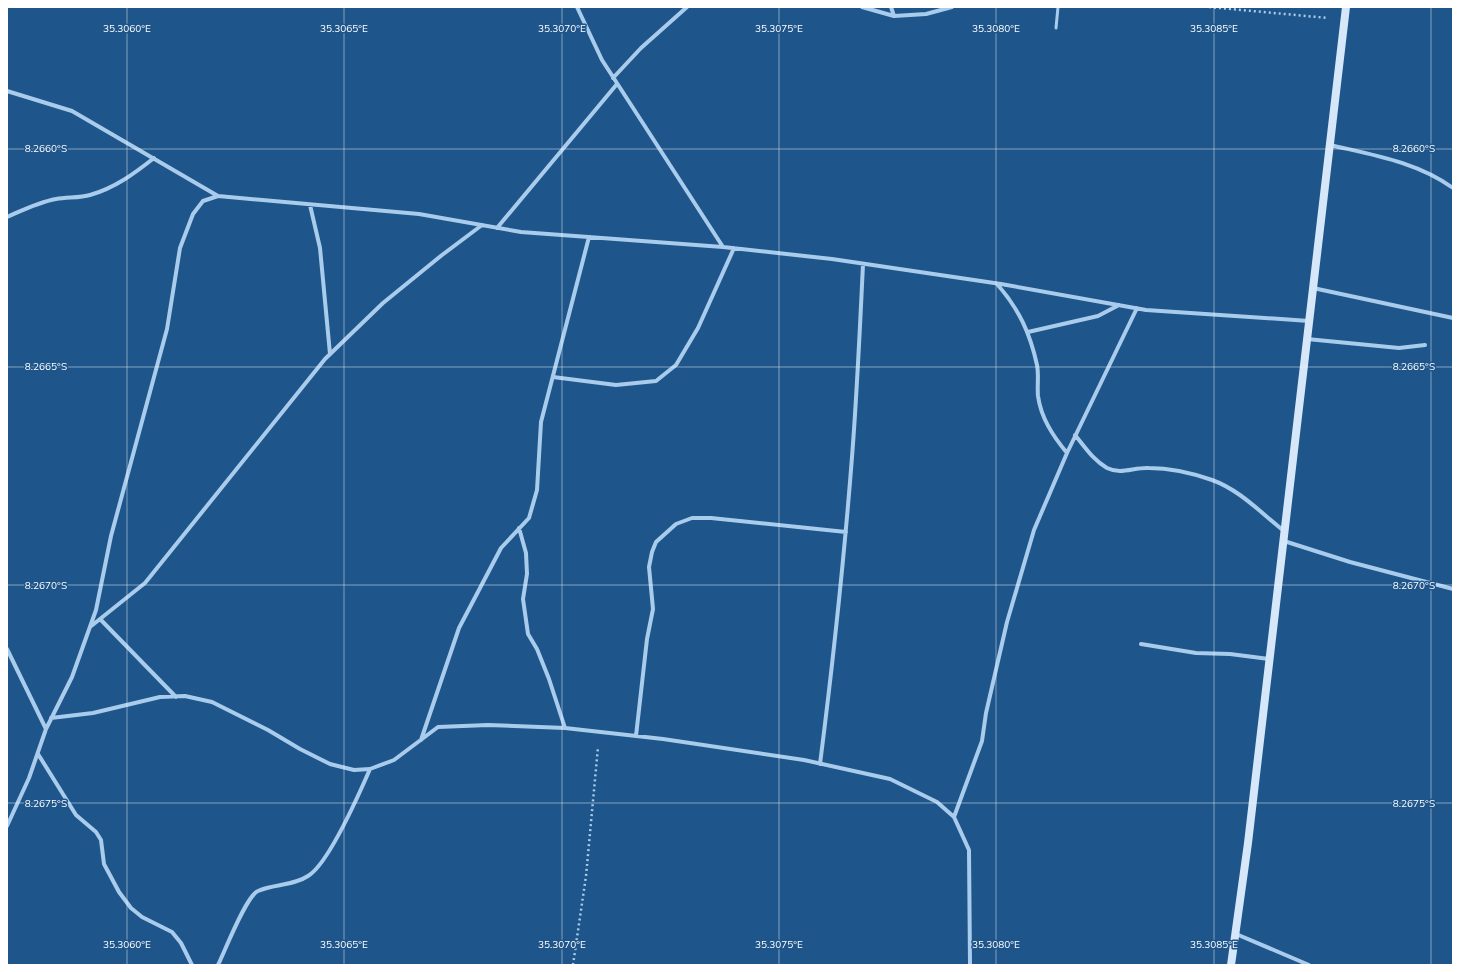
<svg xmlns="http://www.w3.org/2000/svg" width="1460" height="972" font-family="Mulish,sans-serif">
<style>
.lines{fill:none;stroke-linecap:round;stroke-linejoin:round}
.path{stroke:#a9ccec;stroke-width:2.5;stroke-dasharray:2 3;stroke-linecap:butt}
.lane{stroke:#a9ccec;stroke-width:3}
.street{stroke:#a9ccec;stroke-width:4}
.secondary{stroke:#d5e7f9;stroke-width:8}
.ticks{fill:none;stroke:#fff;stroke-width:1;stroke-opacity:0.45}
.ticks-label{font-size:10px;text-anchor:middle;fill:#fff;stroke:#1e558a;stroke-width:3;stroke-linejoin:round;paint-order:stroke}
</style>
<rect width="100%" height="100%" fill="#1e558a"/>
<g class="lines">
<!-- path -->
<path class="path" d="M1209,7L1328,18
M573,965L586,876L598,747"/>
<!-- lane -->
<path class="lane" d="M1056,28L1058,7"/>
<!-- street -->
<path class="street" d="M577,7L602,60L723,247
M862,7L894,16L926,14L952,7
M891,7L894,16
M613,78L641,48L687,7
M7,91L72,111L218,196
M1330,145C1373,155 1417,162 1453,188
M310,205L320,248L330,354
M7,217C23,210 39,202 56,199C67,197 80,198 90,195C115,188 135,173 154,158
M497,228L617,84
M997,284C1019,309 1030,333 1037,365C1039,375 1037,386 1038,396C1041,418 1053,436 1067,453
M1313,288L1453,318
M1028,332L1098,316L1119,305
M1307,339L1399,348L1425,345
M553,377L616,385L656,381L676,365L698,328L734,248
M1075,435C1085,447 1093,460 1107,468C1121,475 1134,467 1149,468C1169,468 1192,473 1212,480C1240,490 1261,513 1284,531
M519,528L526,553L527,574L523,599L528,634L537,649L549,679L565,728
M1284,541L1350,562L1453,589
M100,619L176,697
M90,627L145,583L325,359L383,303L442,255L482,225
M1141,644L1196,653L1230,654L1269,659
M7,649L46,729
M51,718L93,713L160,697L185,696L212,702L268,730L300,749L330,764L354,770L370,769L394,760L438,727L488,725L565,728L663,739L804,760L890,779L937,802L954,817L969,850L970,965
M636,736L647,639L653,609L649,567L652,552L656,542L676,524L692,518H711L846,532
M421,740L459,628L501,548L529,518L537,490L541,422L589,237
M38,754L76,815L96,832L101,840L104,864L119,892L131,908L142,917L172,932L181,943L192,965
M820,764C833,662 844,560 852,457C857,393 860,328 863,264
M954,817L982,741L986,713L1007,622L1034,530L1067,453L1137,308
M7,826L29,778L46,729L72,677L96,610L111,536L167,329L180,248L193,214L203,201L218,196L419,214L521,232L723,247L832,259L1001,284L1146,310L1309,321
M1236,934L1309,965
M218,965C225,951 246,896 258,891C274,884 293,886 308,876C328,864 360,792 370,769"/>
<!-- secondary -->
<path class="secondary" d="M1231,965L1248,843L1346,7"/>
</g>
<!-- ticks -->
<path class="ticks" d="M127,7V965M344,7V965M562,7V965M779,7V965M996,7V965M1214,7V965M1431,7V965M7,149H1453M7,367H1453M7,585H1453M7,803H1453"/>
<g class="ticks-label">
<text x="127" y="32">35.3060°E</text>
<text x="344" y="32">35.3065°E</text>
<text x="562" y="32">35.3070°E</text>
<text x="779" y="32">35.3075°E</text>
<text x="996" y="32">35.3080°E</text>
<text x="1214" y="32">35.3085°E</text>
<text x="46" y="152">8.2660°S</text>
<text x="1414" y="152">8.2660°S</text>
<text x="46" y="370">8.2665°S</text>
<text x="1414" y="370">8.2665°S</text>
<text x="46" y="589">8.2670°S</text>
<text x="1414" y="589">8.2670°S</text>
<text x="46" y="807">8.2675°S</text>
<text x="1414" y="807">8.2675°S</text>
<text x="127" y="948">35.3060°E</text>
<text x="344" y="948">35.3065°E</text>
<text x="562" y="948">35.3070°E</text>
<text x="779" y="948">35.3075°E</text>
<text x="996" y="948">35.3080°E</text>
<text x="1214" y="948">35.3085°E</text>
</g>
<!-- border -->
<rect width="1460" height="972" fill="none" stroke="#ffffff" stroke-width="16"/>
</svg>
